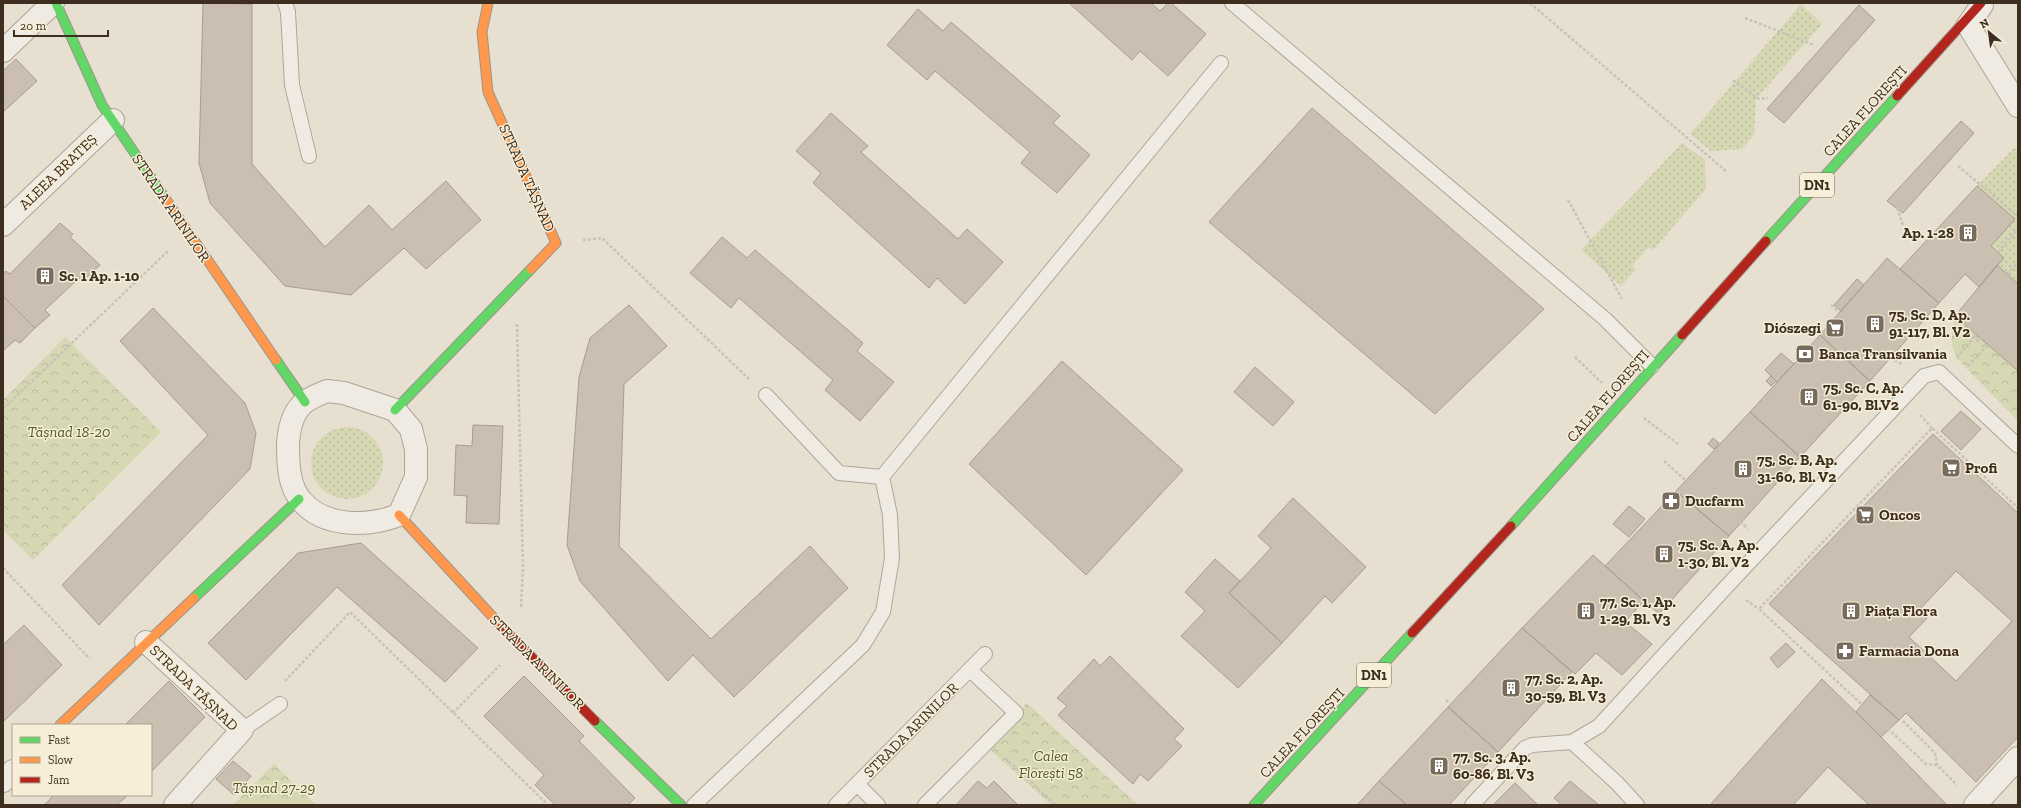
<svg xmlns="http://www.w3.org/2000/svg" width="2021" height="808" font-family="'Zilla Slab',serif">
<style>
.grass{fill:url(#grass-dots)}
.forest{fill:url(#forest-crowns)}
.building{fill:#cbbfb2;stroke:#a89c90;fill-rule:evenodd}
.lines{fill:none;stroke-linecap:round;stroke-linejoin:round}
.lane-casing{stroke:#ada599;stroke-width:16}
.street-casing{stroke:#ada599;stroke-width:24}
.fast-casing{stroke:#9c958a;stroke-width:11}
.slow-casing{stroke:#9c958a;stroke-width:11}
.jam-casing{stroke:#9c958a;stroke-width:11}
.path{stroke:#c8c2b9;stroke-width:2.5;stroke-dasharray:3 2;stroke-linecap:butt}
.lane{stroke:#efebe3;stroke-width:14}
.street{stroke:#efebe3;stroke-width:22}
.fast{stroke:#63d668;stroke-width:9}
.slow{stroke:#ff974d;stroke-width:9}
.jam{stroke:#b3261e;stroke-width:9}
.labels{text-anchor:middle;dominant-baseline:central;stroke-width:3;stroke-linejoin:round;paint-order:stroke}
.shield{fill:#f7eed8;stroke:#756857;stroke-width:1}
.shield-label{font-size:14px;font-weight:bold;fill:#3d2e20}
.street-label{font-size:15px;fill:#3d2e20;stroke:#f7eed8}
.poi-label{font-size:15px;font-weight:bold;fill:#3d2e20;stroke:#f7eed8;text-anchor:start}
.park-label{font-size:15px;font-style:italic;fill:#4d5a26;stroke:#f7eed8}
</style>
<defs>
<pattern id="grass-dots" width="8" height="8" patternUnits="userSpaceOnUse"><rect width="8" height="8" fill="#d6d7b3"/><path d="M2 2h.1M6 6h.1" fill="none" stroke="#b9b99a" stroke-width="1.8" stroke-linecap="round"/></pattern>
<pattern id="forest-crowns" width="20" height="18" patternUnits="userSpaceOnUse"><rect width="20" height="18" fill="#d6d7b3"/><path d="M2 6a3 3 0 1 1 6 0M12 15a3 3 0 1 1 6 0" fill="none" stroke="#b9b99a"/></pattern>
</defs>
<rect width="100%" height="100%" fill="#e7e0d1"/>
<!-- grass -->
<path class="grass" d="M1801,4L1822,24L1756,99L1754,135L1742,149L1711,151L1690,134Z
M1682,143L1705,160L1706,189L1653,250L1649,247L1632,266L1636,269L1621,286L1581,250Z
M2015,147L2018,152V285L1997,265L2004,258L1991,246L2014,219L1977,186Z
M311 463a36 36 0 1 1 72 0a36 36 0 1 1-72 0Z"/>
<!-- forest -->
<path class="forest" d="M1955,316L2018,371V421L1959,361C1948,344 1952,335 1955,316Z
M65,337L161,432L33,560L3,530V400Z
M1027,703L1138,805H1051L985,745Z
M274,764L316,805H233Z"/>
<!-- building -->
<path class="building" d="M203,3L252,4V164L325,247L369,205L392,230L446,181L481,220L426,269L404,248L351,295L285,286L210,203L199,163Z
M1069,3H1151L1160,11L1168,3H1171L1206,34L1168,76L1140,51L1132,60Z
M1859,5L1875,20L1784,123L1767,109Z
M918,9L943,31L951,22L1060,116L1053,123L1090,155L1057,193L1021,163L1030,152L935,71L927,80L887,45Z
M16,59L37,81L3,112V71Z
M1312,108L1544,309L1435,414L1209,222Z
M831,113L868,146L861,152L958,239L967,229L1003,262L965,304L937,278L929,288L813,183L821,173L796,151Z
M1961,121L1974,133L1903,213L1887,201Z
M1977,186L2015,219L1991,246L2004,258L1979,287L1965,274L1939,303L1900,269Z
M60,223L73,234L70,237L100,265L83,281L79,278L45,310L50,315L35,328L3,296V275L6,271L10,274Z
M722,237L747,258L755,250L863,343L857,351L894,382L860,421L825,390L833,380L739,298L731,308L690,273Z
M1887,258L1939,303L1870,381L1820,335Z
M1997,265L2018,284V371L1955,316Z
M1857,279L1864,285L1841,311L1834,305Z
M3,296L35,328L20,343L15,340L3,351Z
M629,305L667,346L624,384L619,546L711,639L810,546L848,588L734,697L693,655L668,681L580,581L567,545L579,377L590,338Z
M153,308L245,403L256,433L250,469L99,625L62,585L208,435L120,341Z
M1820,335L1870,381L1800,457L1750,412Z
M1781,353L1794,364L1777,382L1765,370Z
M1062,361L1183,470L1086,575L969,464Z
M1255,367L1294,402L1273,426L1234,392Z
M1771,376L1776,381L1771,386L1766,381Z
M1961,411L1981,429L1961,450L1941,431Z
M1750,412L1800,457L1729,536L1676,491Z
M473,425L503,426L499,524L466,523L467,496L454,495L456,445L472,446Z
M1933,434L2018,513V737L1976,782L1906,713L1899,720L1769,604ZM1956,571L2012,621L1956,681L1909,637L1930,615L1921,608Z
M1713,438L1719,443L1714,449L1708,444Z
M1676,491L1729,536L1659,614L1605,566Z
M1293,498L1366,567L1332,603L1325,596L1282,643L1229,593L1271,548L1258,536Z
M1629,506L1645,519L1629,537L1613,524Z
M361,543L478,648L445,682L337,587L246,680L208,643L298,553Z
M1593,555L1644,601L1625,622L1652,644L1622,675L1596,653L1575,674L1522,628Z
M1215,559L1240,581L1229,593L1282,643L1238,688L1181,636L1205,611L1185,592Z
M24,625L62,665L3,722V645Z
M1522,628L1572,672L1498,752L1448,707Z
M1786,643L1795,652L1778,668L1770,658Z
M1110,656L1184,729L1174,739L1182,746L1148,781L1140,774L1133,784L1058,715L1067,706L1057,698L1094,659L1100,666Z
M524,676L584,736L579,741L635,798L628,805H555L535,785L544,775L484,716Z
M1822,679L1881,737L1947,805H1866L1868,804L1828,767L1793,805H1710Z
M169,681L205,717L151,772V725H125Z
M1870,695L1899,720L1881,737L1856,712Z
M1448,707L1498,752L1449,805H1407L1379,781Z
M233,761L251,776L234,795L216,779Z
M978,781L987,788L994,781L1018,805H956Z
M1379,781L1407,805H1357Z
M1570,781L1599,805H1562L1554,798Z
M1515,783L1538,805H1493Z
M54,795H128L117,805H44Z"/>
<g class="lines">
<defs>
<path id="lane" d="M285,3L288,12L292,85L309,156
M1232,3L1605,319L1652,366
M766,395L839,473L882,477
M242,730L280,704
M1572,742L1617,783L1637,805
M857,784L878,805
M694,805L863,645L883,612L892,558L890,515L882,477L1221,63
M836,805L985,654
M925,805L1016,713L970,670
M1472,805L1525,748L1532,745L1572,742L1599,726L1727,586L1924,376L1939,372L2018,446"/>
<path id="street" d="M1982,5L1968,25L2018,106
M3,51L53,3
M3,225L113,120
M327,391L344,393L395,410L411,429L416,449V477L399,515C368,527 322,528 300,499C288,484 288,461 288,443C289,429 293,411 305,402C311,397 320,394 327,391Z
M146,642L242,730L175,805
M3,781L13,771
M1975,805L2018,758"/>
<path id="fast" d="M56,3L102,105L165,198
M1766,241L1897,96
M276,360L305,402
M395,410L531,269
M1511,526L1682,335
M194,598L299,499
M595,721L681,805
M1254,805L1412,633"/>
<path id="slow" d="M488,3L482,32L488,92L556,243L531,269
M165,198L276,360
M399,515L502,627
M60,725L194,598"/>
<path id="jam" d="M1897,96L1981,3
M1682,335L1766,241
M502,627L595,721
M1412,633L1511,526"/>
</defs>
<!-- lane casing -->
<use href="#lane" class="lane-casing"/>
<!-- street casing -->
<use href="#street" class="street-casing"/>
<!-- fast casing -->
<use href="#fast" class="fast-casing"/>
<!-- slow casing -->
<use href="#slow" class="slow-casing"/>
<!-- jam casing -->
<use href="#jam" class="jam-casing"/>
<!-- path -->
<path class="path" d="M1530,3L1727,172
M1745,18L1814,45
M1733,80L1759,99L1768,98
M1958,166L2018,216
M1568,200L1622,299
M1897,208L1903,225
M583,240L602,238L749,379
M1998,252L2018,229
M2007,274L2018,263
M1831,305L1840,313
M517,324L523,569L521,607
M1575,357L1602,383
M1890,358L1903,365
M1957,358L1974,337L1978,341L1981,338
M1968,366L1988,345
M3,409L169,250
M1920,415L1932,428
M1644,418L1678,444
M1664,461L1685,480
M1740,522L1748,529
M3,568L90,659
M1746,600L1759,609
M285,681L350,612L548,805
M1446,700L1451,704
M453,713L500,665
M1903,721L1935,753L1937,765L1957,785
M1005,758L1055,805
M1937,765L1926,764L1759,609L1932,428L2018,508
M2016,805L2018,803"/>
<!-- lane -->
<use href="#lane" class="lane"/>
<!-- street -->
<use href="#street" class="street"/>
<!-- fast -->
<use href="#fast" class="fast"/>
<!-- slow -->
<use href="#slow" class="slow"/>
<!-- jam -->
<use href="#jam" class="jam"/>
</g>
<!-- icons -->
<defs>
<symbol id="building-square" viewBox="-11 -11 22 22"><rect x="-9" y="-9" width="18" height="18" rx="4" fill="#786c5e" stroke="#f7eed8"/><path d="M-4-6H4V6H1V3H-1V6H-4ZM-2.5-4.3h1.7v1.8h-1.7ZM.8-4.3h1.7v1.8H.8ZM-2.5-1h1.7V.8h-1.7ZM.8-1h1.7V.8H.8Z" fill="#fff"/></symbol>
<symbol id="supermarket-square" viewBox="-11 -11 22 22"><rect x="-9" y="-9" width="18" height="18" rx="4" fill="#786c5e" stroke="#f7eed8"/><path d="M-6-5.5h2.5l.6 2H6L4.5 2H-2.5L-4.4-4H-6ZM-1.5 3.2a1.3 1.3 0 1 0 .1 0ZM3 3.2a1.3 1.3 0 1 0 .1 0Z" fill="#fff"/></symbol>
<symbol id="bank-square" viewBox="-11 -11 22 22"><rect x="-9" y="-9" width="18" height="18" rx="4" fill="#786c5e" stroke="#f7eed8"/><path d="M-6-4H6V4H-6ZM0-2.3a2.3 2.3 0 1 0 0 4.6a2.3 2.3 0 1 0 0-4.6Z" fill="#fff"/></symbol>
<symbol id="pharmacy-square" viewBox="-11 -11 22 22"><rect x="-9" y="-9" width="18" height="18" rx="4" fill="#786c5e" stroke="#f7eed8"/><path d="M-2-6h4v4h4v4h-4v4h-4v-4h-4v-4h4Z" fill="#fff"/></symbol>
</defs>
<g fill-rule="evenodd">
<use href="#building-square" x="1957" y="222" width="22" height="22"/>
<use href="#building-square" x="34" y="265" width="22" height="22"/>
<use href="#building-square" x="1864" y="313" width="22" height="22"/>
<use href="#supermarket-square" x="1824" y="317" width="22" height="22"/>
<use href="#bank-square" x="1794" y="343" width="22" height="22"/>
<use href="#building-square" x="1798" y="386" width="22" height="22"/>
<use href="#supermarket-square" x="1940" y="457" width="22" height="22"/>
<use href="#building-square" x="1732" y="458" width="22" height="22"/>
<use href="#pharmacy-square" x="1660" y="490" width="22" height="22"/>
<use href="#supermarket-square" x="1854" y="504" width="22" height="22"/>
<use href="#building-square" x="1653" y="543" width="22" height="22"/>
<use href="#building-square" x="1575" y="600" width="22" height="22"/>
<use href="#building-square" x="1840" y="600" width="22" height="22"/>
<use href="#pharmacy-square" x="1834" y="640" width="22" height="22"/>
<use href="#building-square" x="1500" y="677" width="22" height="22"/>
<use href="#building-square" x="1428" y="755" width="22" height="22"/>
</g>
<g class="labels">
<!-- shield labels -->
<g class="shield">
<rect x="1800" y="173" width="34" height="24" rx="3"/>
<rect x="1357" y="663" width="34" height="24" rx="3"/>
</g>
<g class="shield-label">
<text x="1817" y="185">DN1</text>
<text x="1374" y="675">DN1</text>
</g>
<!-- street labels -->
<g class="street-label">
<text transform="translate(1865 111) rotate(-48)">CALEA FLOREȘTI</text>
<text transform="translate(58 172) rotate(-44)">ALEEA BRATEȘ</text>
<text transform="translate(527 178) rotate(66)">STRADA TĂȘNAD</text>
<text transform="translate(171 208) rotate(56)">STRADA ARINILOR</text>
<text transform="translate(1608 396) rotate(-49)">CALEA FLOREȘTI</text>
<text transform="translate(537 662) rotate(45)">STRADA ARINILOR</text>
<text transform="translate(194 688) rotate(44)">STRADA TĂȘNAD</text>
<text transform="translate(911 730) rotate(-45)">STRADA ARINILOR</text>
<text transform="translate(1302 733) rotate(-47)">CALEA FLOREȘTI</text>
</g>
<!-- poi labels -->
<g class="poi-label">
<text x="1954" y="233" text-anchor="end">Ap. 1-28</text>
<text x="59" y="276">Sc. 1 Ap. 1-10</text>
<text x="1889" y="315">75, Sc. D, Ap.<tspan x="1889" dy="17">91-117, Bl. V2</tspan></text>
<text x="1821" y="328" text-anchor="end">Diószegi</text>
<text x="1819" y="354">Banca Transilvania</text>
<text x="1823" y="388">75, Sc. C, Ap.<tspan x="1823" dy="17">61-90, Bl.V2</tspan></text>
<text x="1757" y="460">75, Sc. B, Ap.<tspan x="1757" dy="17">31-60, Bl. V2</tspan></text>
<text x="1965" y="468">Profi</text>
<text x="1685" y="501">Ducfarm</text>
<text x="1879" y="515">Oncos</text>
<text x="1678" y="545">75, Sc. A, Ap.<tspan x="1678" dy="17">1-30, Bl. V2</tspan></text>
<text x="1600" y="602">77, Sc. 1, Ap.<tspan x="1600" dy="17">1-29, Bl. V3</tspan></text>
<text x="1865" y="611">Piața Flora</text>
<text x="1859" y="651">Farmacia Dona</text>
<text x="1525" y="679">77, Sc. 2, Ap.<tspan x="1525" dy="17">30-59, Bl. V3</tspan></text>
<text x="1453" y="757">77, Sc. 3, Ap.<tspan x="1453" dy="17">60-86, Bl. V3</tspan></text>
</g>
<!-- park labels -->
<g class="park-label">
<text x="69" y="432">Tășnad 18-20</text>
<text x="1051" y="756">Calea<tspan x="1051" dy="17">Florești 58</tspan></text>
<text x="274" y="788">Tășnad 27-29</text>
</g>
</g>
<!-- border -->
<rect width="2021" height="808" fill="none" stroke="#3d2e20" stroke-width="8"/>
<!-- legend -->
<rect x="12" y="724" width="140" height="72" fill="#f7eed8" stroke="#ada18e"/>
<rect x="20" y="737" width="20" height="6" fill="#63d668" stroke="#ada18e"/>
<text x="48" y="744" font-size="12" fill="#3d2e20">Fast</text>
<rect x="20" y="757" width="20" height="6" fill="#ff974d" stroke="#ada18e"/>
<text x="48" y="764" font-size="12" fill="#3d2e20">Slow</text>
<rect x="20" y="777" width="20" height="6" fill="#b3261e" stroke="#ada18e"/>
<text x="48" y="784" font-size="12" fill="#3d2e20">Jam</text>
<!-- north arrow -->
<g transform="translate(1989 32) rotate(331)" stroke="#f7eed8" stroke-width="3" paint-order="stroke">
<path d="M0-3L7 15L0 10L-7 15Z" fill="#3d2e20"/>
<text y="-6" font-size="11" font-weight="bold" text-anchor="middle" fill="#3d2e20">N</text>
</g>
<!-- scale -->
<path d="M14 30v6h94v-6" fill="none" stroke="#3d2e20" stroke-width="2"/>
<text x="20" y="30" font-size="12" fill="#3d2e20" stroke="#f7eed8" stroke-width="3" paint-order="stroke">20 m</text>
</svg>
